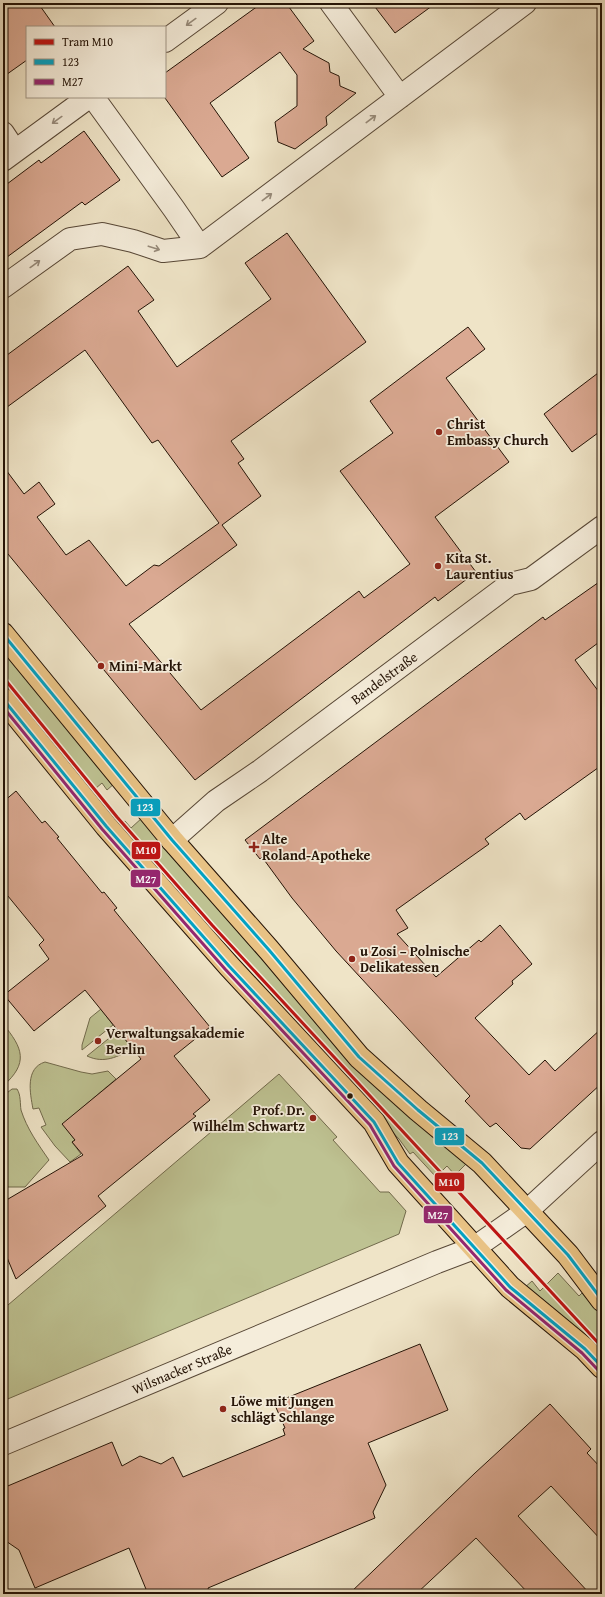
<svg xmlns="http://www.w3.org/2000/svg" width="605" height="1597" font-family="'Gentium Book Plus',serif">
<style>
.green{fill:#bec292;stroke:#716a4c}
.building{fill:#daa992;stroke:#241306}
.lines{fill:none;stroke-linecap:round;stroke-linejoin:round}
.minor-casing{stroke:#574736;stroke-width:24}
.major-casing{stroke:#241306;stroke-width:24}
.minor{stroke:#f5eddb;stroke-width:22}
.major{stroke:#e8c284;stroke-width:22}
.bus-1-casing{stroke:#f5eddb;stroke-width:6}
.bus-2-casing{stroke:#f5eddb;stroke-width:6}
.bus-1{stroke:#02a2c4;stroke-width:3}
.bus-2{stroke:#95276e;stroke-width:3}
.tram-1-casing{stroke:#f5eddb;stroke-width:6}
.tram-1{stroke:#be1414;stroke-width:3}
.oneway{stroke:#978b7b}
.poi-dot{fill:#8f2418;stroke:#f5eddb;stroke-width:1.5}
.bus-dot{fill:#241306;stroke:#f5eddb;stroke-width:1.5}
.labels{text-anchor:middle;dominant-baseline:central;stroke-width:3.5;stroke-linejoin:round;paint-order:stroke}
.poi-label{font-size:14px;font-weight:bold;fill:#241306;stroke:#f5eddb;text-anchor:start}
.street-label{font-size:14px;fill:#241306;stroke:#f5eddb}
.line-badge{stroke:#f5eddb;stroke-width:1.5}
.badge-label{font-size:11px;text-anchor:middle;font-weight:bold;fill:#fff}
</style>
<rect width="100%" height="100%" fill="#efe4c7"/>
<filter id="stains"><feTurbulence type="fractalNoise" baseFrequency=".005" numOctaves="4"/><feColorMatrix values="0 0 0 0 .2 0 0 0 0 .09 0 0 0 0 .02 0 0 0 .5 -.17"/></filter>
<radialGradient id="worn" r=".72"><stop offset=".6" stop-color="#630" stop-opacity="0"/><stop offset="1" stop-color="#630" stop-opacity=".3"/></radialGradient>
<!-- green -->
<path class="green" d="M3,646L115,783L107,790L102,783L89,794L3,689Z
M143,817L470,1160L455,1175L447,1166L436,1177L413,1152L410,1154L399,1139L263,994L117,827L125,821L131,828Z
M101,1009L113,1025L82,1050V1045L90,1018Z
M3,1024C23,1048 29,1063 3,1086Z
M118,1031L133,1048C118,1057 104,1064 87,1056Z
M45,1062L81,1072L92,1074L108,1071L116,1079L63,1124L75,1140L72,1142L81,1154L70,1162L55,1146L41,1127L46,1125L39,1108L33,1109C30,1093 25,1068 45,1062Z
M279,1074L337,1137L333,1140L380,1192H389L406,1211L399,1234L3,1401V1293L8,1305Z
M12,1089H17C21,1095 20,1104 21,1110C27,1129 38,1144 49,1160L25,1187H3V1096Z
M558,1273L579,1296L582,1293L602,1316V1359L523,1289L532,1281L540,1291Z"/>
<!-- building -->
<path class="building" d="M3,3H38L55,27H27V60L3,77Z
M262,3H286L314,41L303,49L329,63L330,72L339,76L340,86L356,93L326,117L327,125L295,149L278,142L275,122L297,106V75L280,52L210,103L249,158L222,177L165,98V73Z
M372,3H436L395,33Z
M84,131L120,180L85,205L82,202L3,260V187L39,160L41,163Z
M287,233L366,342L231,441L244,459L238,463L261,496L222,525L237,545L129,624L201,710L359,591L364,598L410,564L340,471L393,433L370,401L468,327L485,349L446,378L509,462L435,517L476,572L438,601L435,597L195,780L3,548V466L24,494L39,482L55,504L37,517L66,555L89,540L126,586L154,565L159,566L219,523L158,440L152,443L85,350L3,410V358L128,266L154,300L138,311L177,367L271,299L245,263Z
M602,370V430L572,452L544,414Z
M602,580V640L575,660L602,696V765L525,820L520,813L485,839L489,844L396,910L408,928L397,934L436,977L479,940L481,942L500,925L532,964L512,981L513,984L475,1018L529,1075L545,1060L555,1071L602,1028V1083L530,1149L521,1148L496,1123L490,1127L465,1101L470,1096L336,951L292,898L262,857L260,859L245,840L543,617L545,620Z
M16,791L42,823L45,821L59,837L57,838L102,893L104,892L117,908L114,910L210,1027L174,1056L210,1100L193,1114L196,1116L98,1196L106,1206L16,1279L3,1248V1202L83,1155L72,1142L75,1140L62,1124L141,1059L85,990L34,1031L4,995L49,959L39,945L44,940L3,890V802Z
M420,1344L448,1410L368,1443L386,1485L373,1512L375,1518L208,1588L210,1594H148L129,1548L35,1588L19,1550L3,1539V1488L112,1442L122,1466L140,1456L161,1464L173,1457L183,1477L285,1435L283,1429L285,1428L274,1403Z
M550,1404L591,1449L587,1453L602,1469V1541L551,1486L518,1516L590,1594H529L476,1538L416,1594H349L475,1473Z"/>
<g class="lines">
<defs>
<path id="minor" d="M331,3L400,97
M165,41L217,3
M93,97L174,209L200,247
M3,133L15,151
M3,160L89,97
M3,287L70,239L102,234L133,241L163,251L200,247L525,3
M172,840L216,801L260,771L510,584L531,579L602,527
M3,1444L437,1262L474,1248L527,1211L602,1142"/>
<path id="major" d="M3,634L172,840L269,950L359,1057L418,1110L482,1163L568,1255L602,1300
M3,699L106,826L229,966L374,1122L398,1163L510,1287L585,1349L602,1367"/>
</defs>
<!-- minor casing -->
<use href="#minor" class="minor-casing"/>
<!-- major casing -->
<use href="#major" class="major-casing"/>
<!-- minor -->
<use href="#minor" class="minor"/>
<!-- major -->
<use href="#major" class="major"/>
<defs>
<path id="bus-1" d="M3,634L172,840L269,950L359,1057L418,1110L482,1163L568,1255L602,1300
M3,699L106,826L229,966L374,1122L398,1163L510,1287L585,1349L602,1367"/>
<path id="bus-2" d="M3,707L102,829L225,969L370,1125L394,1166L506,1290L582,1353L598,1370"/>
</defs>
<!-- bus-1 casing -->
<use href="#bus-1" class="bus-1-casing"/>
<!-- bus-2 casing -->
<use href="#bus-2" class="bus-2-casing"/>
<!-- bus-1 -->
<use href="#bus-1" class="bus-1"/>
<!-- bus-2 -->
<use href="#bus-2" class="bus-2"/>
<defs>
<path id="tram-1" d="M3,677L117,817L212,925L602,1347"/>
</defs>
<!-- tram-1 casing -->
<use href="#tram-1" class="tram-1-casing"/>
<!-- tram-1 -->
<use href="#tram-1" class="tram-1"/>
</g>
<!-- one-way arrows -->
<defs><path id="oneway-shaft" d="M-6 0H5M1.5-3L5.5 0L1.5 3" fill="none" stroke-width="1.6" stroke-linecap="round" stroke-linejoin="round"/></defs>
<g class="oneway">
<use href="#oneway-shaft" transform="translate(191 22) rotate(144)"/>
<use href="#oneway-shaft" transform="translate(371 119) rotate(-37)"/>
<use href="#oneway-shaft" transform="translate(57 120) rotate(144)"/>
<use href="#oneway-shaft" transform="translate(267 197) rotate(-37)"/>
<use href="#oneway-shaft" transform="translate(154 248) rotate(18)"/>
<use href="#oneway-shaft" transform="translate(35 264) rotate(-36)"/>
</g>
<!-- markers -->
<g class="poi-dot">
<circle cx="439" cy="432" r="4"/>
<circle cx="438" cy="566" r="4"/>
<circle cx="101" cy="666" r="4"/>
<path d="M252 841h4v4h4v4h-4v4h-4v-4h-4v-4h4z"/>
<circle cx="352" cy="959" r="4"/>
<circle cx="98" cy="1041" r="4"/>
<circle cx="313" cy="1118" r="4"/>
<circle cx="223" cy="1409" r="4"/>
</g>
<circle class="bus-dot" cx="350" cy="1096" r="3.5"/>
<g class="labels">
<!-- poi labels -->
<g class="poi-label">
<text x="447" y="424">Christ<tspan x="447" dy="16">Embassy Church</tspan></text>
<text x="446" y="558">Kita St.<tspan x="446" dy="16">Laurentius</tspan></text>
<text x="109" y="666">Mini-Markt</text>
<text x="262" y="839">Alte<tspan x="262" dy="16">Roland-Apotheke</tspan></text>
<text x="360" y="951">u Zosi – Polnische<tspan x="360" dy="16">Delikatessen</tspan></text>
<text x="106" y="1033">Verwaltungsakademie<tspan x="106" dy="16">Berlin</tspan></text>
<text x="305" y="1110" text-anchor="end">Prof. Dr.<tspan x="305" dy="16">Wilhelm Schwartz</tspan></text>
<text x="231" y="1401">Löwe mit Jungen<tspan x="231" dy="16">schlägt Schlange</tspan></text>
</g>
<!-- street labels -->
<g class="street-label">
<text transform="translate(384 678) rotate(-36)">Bandelstraße</text>
<text transform="translate(182 1369) rotate(-23)">Wilsnacker Straße</text>
</g>
</g>
<g class="line-badge">
<rect x="130" y="798" width="31" height="19" rx="4" fill="#02a2c4"/>
<rect x="131" y="841" width="30" height="19" rx="4" fill="#be1414"/>
<rect x="130" y="869" width="31" height="19" rx="4" fill="#95276e"/>
<rect x="434" y="1127" width="31" height="19" rx="4" fill="#02a2c4"/>
<rect x="434" y="1172" width="31" height="20" rx="4" fill="#be1414"/>
<rect x="423" y="1205" width="30" height="19" rx="4" fill="#95276e"/>
</g>
<g class="badge-label">
<text x="145" y="811">123</text>
<text x="146" y="854">M10</text>
<text x="146" y="883">M27</text>
<text x="450" y="1140">123</text>
<text x="449" y="1186">M10</text>
<text x="438" y="1219">M27</text>
</g>
<!-- margin -->
<rect width="605" height="1597" fill="none" stroke="#efe4c7" stroke-width="16"/>
<rect x="4" y="4" width="597" height="1589" fill="none" stroke="#241306" stroke-width="2"/>
<rect x="8" y="8" width="589" height="1581" fill="none" stroke="#241306"/>
<!-- legend -->
<rect x="26" y="26" width="140" height="72" fill="#f5eddb" stroke="#a19686"/>
<rect x="34" y="39" width="20" height="6" fill="#be1414" stroke="#a19686"/>
<text x="62" y="46" font-size="12" fill="#241306">Tram M10</text>
<rect x="34" y="59" width="20" height="6" fill="#02a2c4" stroke="#a19686"/>
<text x="62" y="66" font-size="12" fill="#241306">123</text>
<rect x="34" y="79" width="20" height="6" fill="#95276e" stroke="#a19686"/>
<text x="62" y="86" font-size="12" fill="#241306">M27</text>
<rect width="100%" height="100%" filter="url(#stains)"/>
<rect width="100%" height="100%" fill="url(#worn)"/>
</svg>
